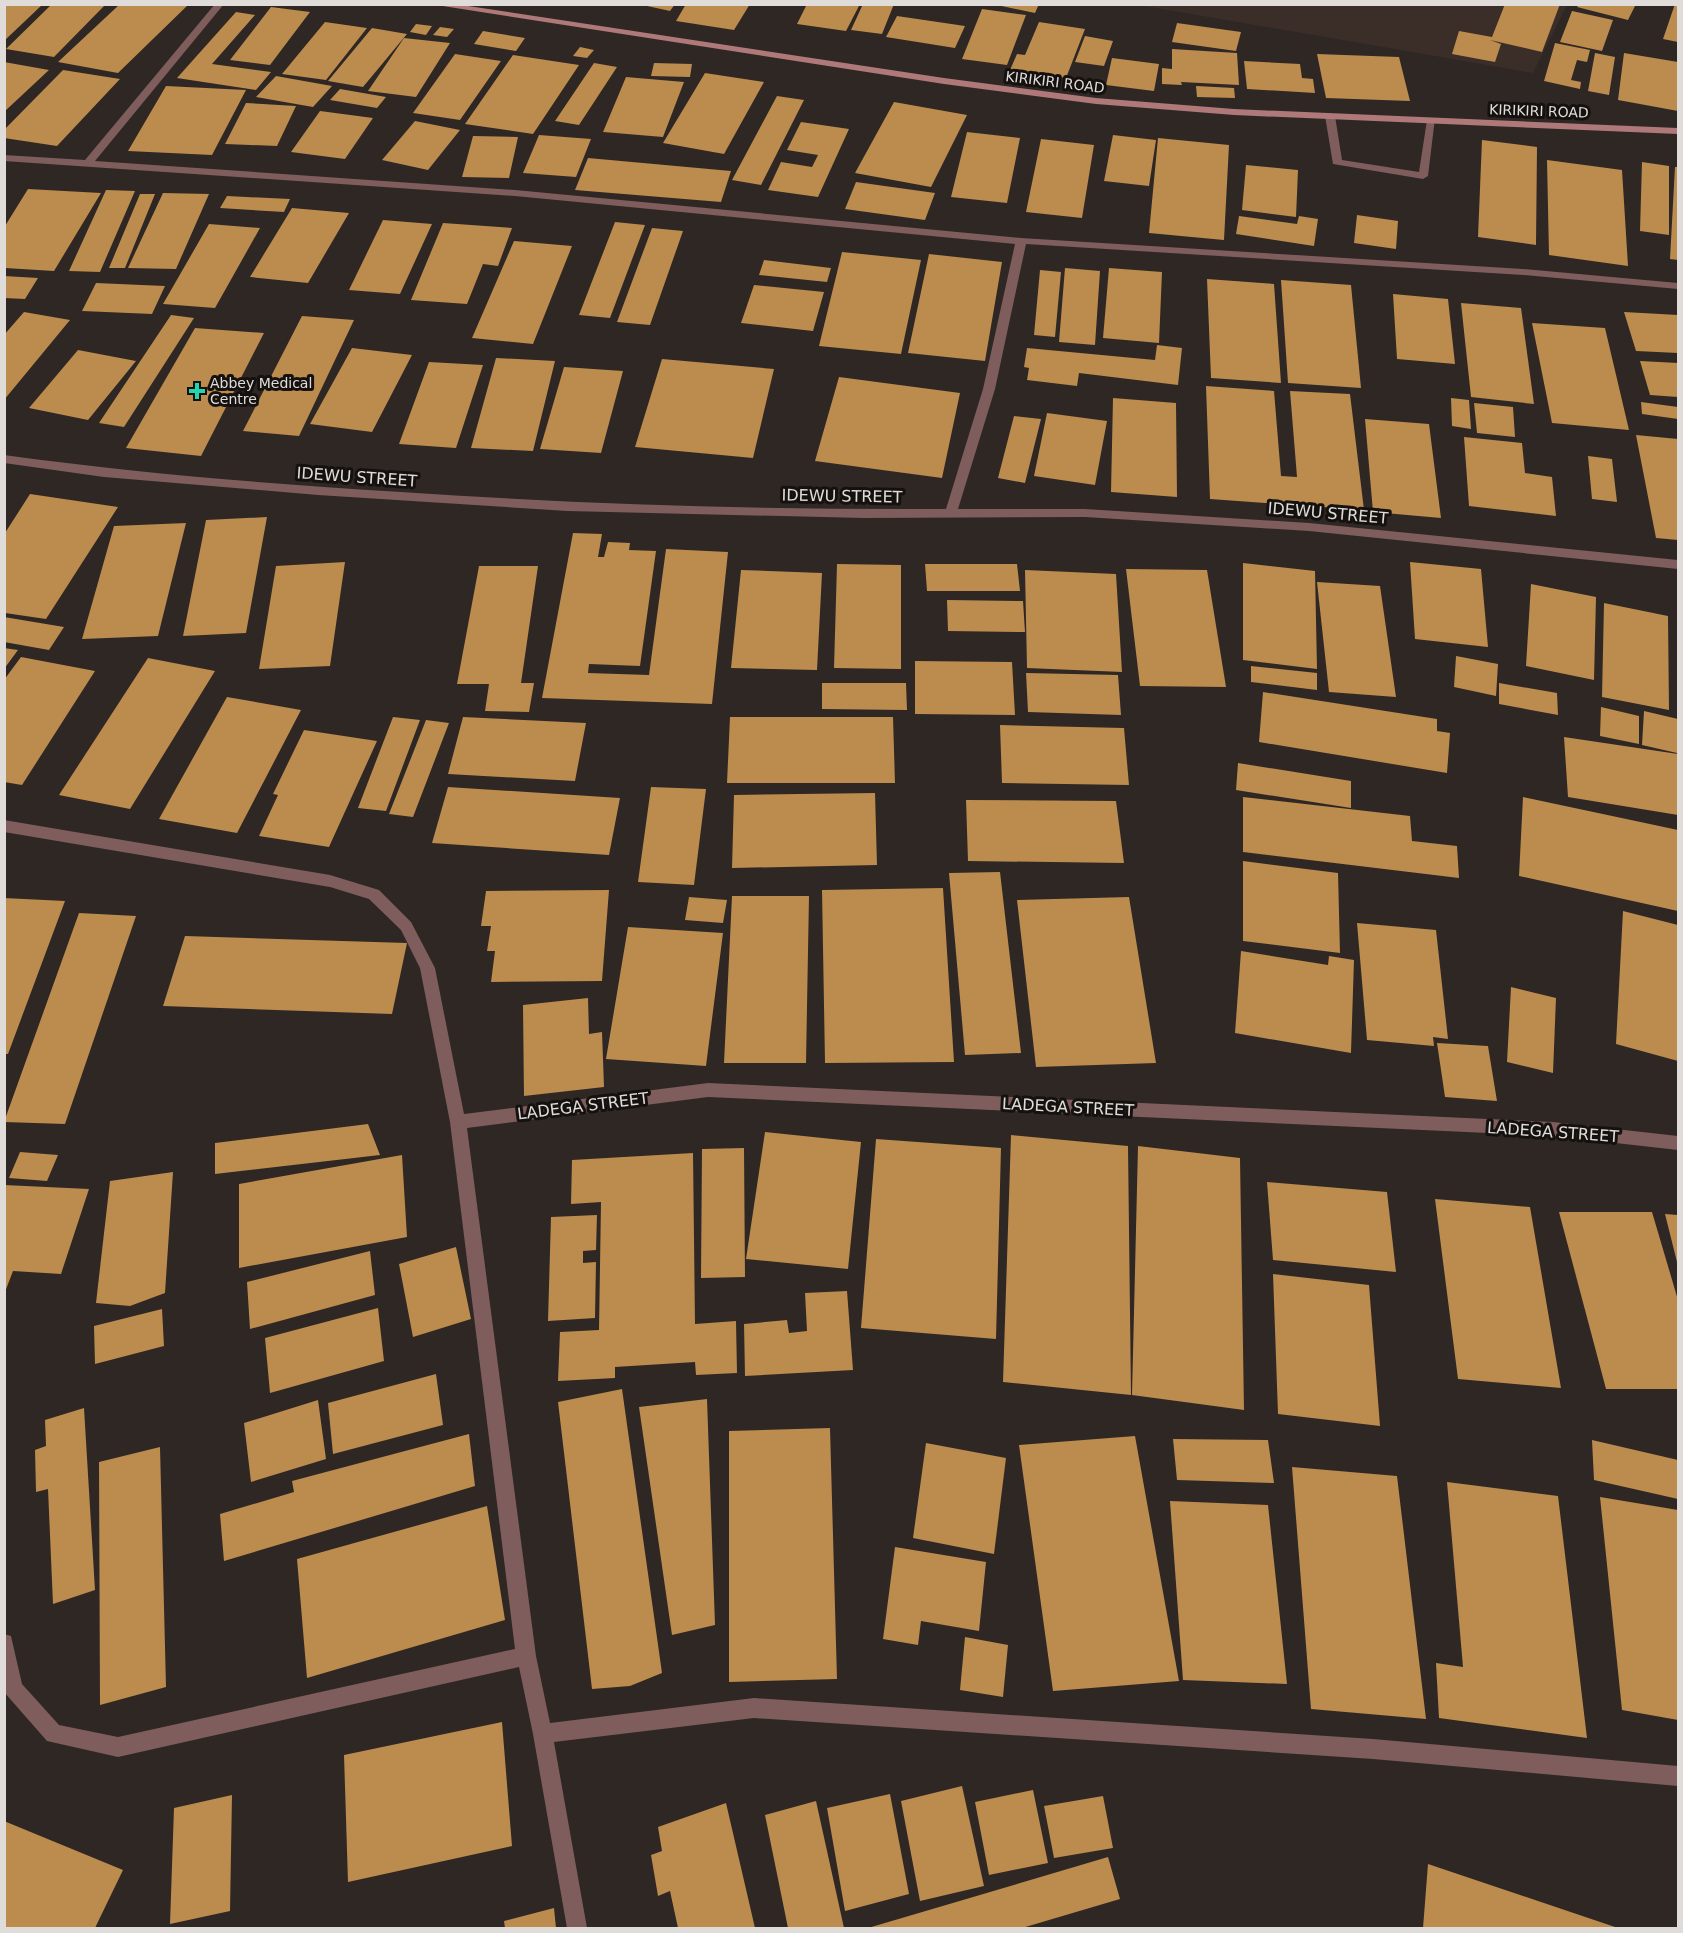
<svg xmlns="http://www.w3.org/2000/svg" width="1683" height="1933" font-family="'DejaVu Sans',sans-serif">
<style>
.built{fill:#3b2e28}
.building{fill:#bc8b4e}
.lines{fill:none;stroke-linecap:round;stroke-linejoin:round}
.lane{fill:#7e5d5c;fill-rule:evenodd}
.street{fill:#7e5d5c;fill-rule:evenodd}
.secondary{fill:#ae7978;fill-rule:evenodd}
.poi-dot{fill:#23d5af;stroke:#14110f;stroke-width:2}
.labels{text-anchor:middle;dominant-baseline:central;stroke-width:6;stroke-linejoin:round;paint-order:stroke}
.far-street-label{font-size:14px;fill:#e0dcd9;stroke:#14110f}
.far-poi-label{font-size:14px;fill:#e0dcd9;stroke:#14110f;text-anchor:start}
.street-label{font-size:16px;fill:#e0dcd9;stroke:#14110f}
</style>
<rect width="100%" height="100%" fill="#2e2724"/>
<!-- built -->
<path class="built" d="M1139,5H1567L1533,73Z"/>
<!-- building -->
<path class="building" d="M4,4H43L4,41Z
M52,4H106L54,57L6,49Z
M120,4H189L118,73L58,62Z
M638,4H675L670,11Z
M686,4H750L734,30L676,21Z
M807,4H860L846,31L797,24Z
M863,4H894L882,34L851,30Z
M992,4H1039L1035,13Z
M1505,4H1560L1542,52L1490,40L1501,44L1495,62L1452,54L1459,31L1492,37Z
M1579,4H1636L1628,20L1577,7Z
M1675,4H1678V42L1663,39Z
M271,7L310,12L270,65L230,60Z
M982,9L1026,15L1007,65L962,59Z
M1572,11L1613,20L1602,51L1560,42Z
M236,12L255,15L212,64L271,72L256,90L177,78Z
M897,16L965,26L955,48L886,37Z
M325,22L367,28L326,80L282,74Z
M1039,22L1085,29L1066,78L1010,70L1017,54L1025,55Z
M1177,23L1241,32L1236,51L1172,42Z
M416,24L432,26L426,35L410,32Z
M440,27L454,29L447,37L433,35Z
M372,28L407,34L363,87L328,81Z
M483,31L525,38L516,51L474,44Z
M1085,36L1113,41L1104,66L1075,62Z
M404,38L450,43L416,97L368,91Z
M1555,43L1590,50L1587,62L1577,60L1571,80L1581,82L1580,89L1544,81Z
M580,47L594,50L587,58L573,56Z
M1172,49L1237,53L1239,85L1181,82L1182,85L1162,84V68L1172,69Z
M1595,53L1615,57L1609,95L1588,91Z
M1624,53L1678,62V111L1618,100Z
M455,54L501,61L460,120L413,113Z
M1317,54L1399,57L1410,101L1326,98Z
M513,55L579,65L533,134L465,124Z
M1112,58L1159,64L1154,91L1106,85Z
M1244,61L1300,64L1302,78L1313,79L1315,93L1247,89Z
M4,62L49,70L4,112Z
M594,63L617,67L579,125L555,121Z
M654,63L692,64L690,77L651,76Z
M63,70L120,79L57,146L4,138V130Z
M705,73L764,82L724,154L663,143Z
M276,76L332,86L313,107L256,97Z
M626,77L684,82L663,137L603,132Z
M166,86L246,90L212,155L128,151Z
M1196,86L1234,88L1235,98L1197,97Z
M340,89L386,97L377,108L330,100Z
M777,96L804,100L761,185L732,180Z
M894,102L967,115L931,187L855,173Z
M246,103L296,106L277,146L225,144Z
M320,111L373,118L345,159L291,152Z
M415,121L460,130L428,170L382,160Z
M801,122L849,129L818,197L768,190L781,162L812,167L818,155L787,150Z
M967,132L1020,138L1007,203L951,197Z
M539,135L591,139L576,177L523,173Z
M1113,135L1156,140L1149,186L1104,181Z
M473,136L518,137L509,178L462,177Z
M1158,138L1229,145L1224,240L1149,233Z
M1041,139L1094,145L1082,218L1026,212Z
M1482,140L1537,147L1536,245L1478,237Z
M588,158L731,171L721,202L575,190Z
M1547,160L1622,170L1628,266L1549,255Z
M1642,162L1669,166V235L1640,231Z
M1246,165L1298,170L1296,217L1242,210Z
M1675,167H1678V260L1670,259Z
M856,182L935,193L925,220L845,209Z
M28,189L101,193L54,271L5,268V226Z
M106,190L135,191L100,272L69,271Z
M163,193L209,194L176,269L128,268Z
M140,194H155L125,268H109Z
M227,196L290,199L284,212L220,208Z
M292,208L349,213L308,283L250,277Z
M1357,215L1398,221L1396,249L1354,243Z
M1239,216L1297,224L1299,216L1318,219L1314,246L1236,234Z
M383,220L432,224L400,294L349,290Z
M615,222L645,225L610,318L579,315Z
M443,223L512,228L498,266L483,264L467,304L411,300Z
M209,224L260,228L215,308L163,304Z
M652,228L683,231L650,325L617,322Z
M514,241L572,246L533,344L472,338Z
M842,252L921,260L901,354L819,346Z
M929,254L1002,262L985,361L908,353Z
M764,260L831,268L827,282L759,275Z
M1065,268L1100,271L1095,345L1059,342Z
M1109,268L1162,272L1159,343L1103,338Z
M1040,270L1061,272L1055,337L1034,335Z
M4,276L38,278L25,299L4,298Z
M1207,279L1274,284L1281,383L1211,378Z
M1281,280L1351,285L1361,388L1288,383Z
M96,283L165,286L152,314L82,311Z
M754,285L824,292L813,331L741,323Z
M1393,294L1448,299L1455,364L1397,359Z
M1461,303L1521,308L1534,404L1471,397Z
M24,312L70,320L4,400V335Z
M1624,312L1678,315V353L1636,351Z
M171,315L194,318L124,427L99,423Z
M302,316L354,320L299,436L243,431Z
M1532,323L1605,328L1629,430L1552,423Z
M195,328L264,333L201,456L126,448Z
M1157,345L1182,348L1178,385L1079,373L1077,386L1027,380L1029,368L1024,367L1027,348L1155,360Z
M352,348L412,355L372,432L310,424Z
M78,350L136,361L88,420L29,408Z
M496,358L555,361L533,451L471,448Z
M662,359L774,369L753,458L635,447Z
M1640,361L1678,363V397L1650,395Z
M429,362L483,365L456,448L399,444Z
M564,367L623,371L601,453L540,449Z
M839,377L960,393L942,478L815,461Z
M1206,386L1274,391L1281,476L1297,477L1290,391L1350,394L1364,510L1210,499Z
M1113,398L1176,403L1177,497L1111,492Z
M1451,398L1469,400L1471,429L1452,426Z
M1641,402L1678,407V419L1642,414Z
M1474,403L1513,407L1515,437L1477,433Z
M1047,413L1107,421L1095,485L1034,476Z
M1014,416L1041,419L1025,483L998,478Z
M1365,419L1429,424L1441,518L1373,512Z
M1636,435L1678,439V540L1656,538Z
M1464,437L1522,443L1525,473L1552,477L1556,516L1469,506Z
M1588,456L1612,459L1617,502L1592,499Z
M30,494L118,507L46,619L5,613V533Z
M267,517L246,633L183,636L206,520Z
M186,523L158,636L82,639L114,526Z
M573,533L602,534L598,557H604L608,542L630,543L629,550L656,551L640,666L589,664L588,673L649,675L666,549L728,552L712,704L542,698Z
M345,562L330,666L259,669L276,566Z
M1410,562L1481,569L1488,647L1415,639Z
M1243,563L1315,571L1317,669L1243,660Z
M837,564L901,565V669L834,668Z
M925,564H1017L1020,591H927Z
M479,566H538L521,683H534L529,712L485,711L489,684H457Z
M1126,569L1207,570L1226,687L1140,686Z
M741,570L822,573L817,670L731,668Z
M1025,570L1116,574L1122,672L1027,668Z
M1317,582L1380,586L1396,697L1329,692Z
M1531,584L1596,597L1594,680L1526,666Z
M947,600L1023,601L1025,632L948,631Z
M1604,603L1668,616L1669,710L1602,697Z
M4,617L64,627L49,650L4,642Z
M4,648L18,650L4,669Z
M1456,656L1498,664L1496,696L1454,687Z
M21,657L95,671L22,785L4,782V680Z
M148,658L215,671L130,809L59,795Z
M915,661L1012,662L1015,715L915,714Z
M1251,666L1317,673V690L1251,682Z
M1026,673L1118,675L1121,715L1028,712Z
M822,683H906L907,710L822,709Z
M1499,683L1557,693L1558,715L1499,704Z
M1263,692L1437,719V731L1450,733L1447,773L1259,742Z
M227,697L301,710L237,833L159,819Z
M1601,707L1639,716V744L1600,736Z
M1644,711L1678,719L1677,753L1642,745Z
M393,717L420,720L386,811L358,808Z
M463,717L586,723L575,781L448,774Z
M730,717H893L895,783H727Z
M426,720L449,723L413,817L389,814Z
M1000,725L1124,728L1129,785L1002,783Z
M304,730L377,741L329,847L259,836L278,795L273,794Z
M1564,737L1678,754V815L1568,797Z
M1238,763L1351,781V808L1236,790Z
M448,787L620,798L609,855L432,843Z
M651,787L706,789L694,885L638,882Z
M875,793L877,865L732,868L734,795Z
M1243,797L1410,816L1412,841L1457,846L1459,878L1243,852Z
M1523,797L1678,830V911L1519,876Z
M966,800L1116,801L1124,863L968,861Z
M1243,861L1338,873L1340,953L1243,941Z
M1000,872L1021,1053L965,1055L949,873Z
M943,888L954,1062L825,1063L822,890Z
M609,890L602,981L491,982L495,951H487L491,926H481L486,891Z
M732,896H809L806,1063H724Z
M689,897L727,900L723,923L685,920Z
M1129,897L1156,1063L1036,1067L1017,900Z
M4,898L65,901L8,1054H4Z
M1623,911L1678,925V1061L1616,1044Z
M79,913L136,916L65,1124L4,1122Z
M1357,923L1436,930L1448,1039L1433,1037L1434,1046L1367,1040Z
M628,927L723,933L706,1066L606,1059Z
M185,936L407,943L392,1014L163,1006Z
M1241,951L1328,965L1329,956L1354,960L1351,1053L1235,1033Z
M1511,987L1556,998L1553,1073L1507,1062Z
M588,998L589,1034L602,1032L604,1087L524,1096L523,1005Z
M1437,1043L1488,1046L1497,1101L1445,1097Z
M368,1124L380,1155L215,1174V1143Z
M765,1132L861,1142L848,1269L746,1259Z
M1011,1135L1128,1146L1131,1395L1003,1382Z
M876,1139L1001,1148L996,1339L861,1328Z
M1138,1146L1240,1158L1244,1410L1132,1395Z
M744,1148L745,1277L701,1278L702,1149Z
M20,1152L58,1155L47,1181L9,1178Z
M693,1153L695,1324L736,1321L737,1373L696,1375L695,1362L615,1367V1378L558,1381L560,1332L599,1330L601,1202L571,1204L572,1160Z
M402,1155L407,1237L239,1268V1184Z
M173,1172L165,1293L130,1306L96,1303L110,1181Z
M1267,1182L1387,1192L1396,1272L1273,1260Z
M4,1185L89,1189L61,1274L13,1271L5,1292Z
M1435,1199L1530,1207L1561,1388L1458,1379Z
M1559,1212H1652L1678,1300V1389H1606Z
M1665,1214L1678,1215V1266Z
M597,1215L596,1250L583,1251V1263L596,1262L595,1318L548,1321L551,1217Z
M456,1247L471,1319L413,1337L399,1264Z
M370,1251L375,1295L250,1329L247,1282Z
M1273,1274L1369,1285L1380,1426L1278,1414Z
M847,1291L853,1370L745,1376L744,1324L787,1320L789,1333L807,1331L805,1293Z
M378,1308L384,1361L270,1393L265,1338Z
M162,1309L164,1346L95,1364L94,1326Z
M436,1374L443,1425L333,1454L328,1403Z
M622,1389L662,1673L630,1686L592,1689L558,1402Z
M707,1399L715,1625L672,1635L639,1407Z
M318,1400L326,1459L251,1482L244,1423Z
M84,1408L95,1590L53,1604L48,1489L36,1492L35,1450L46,1446L45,1420Z
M830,1428L837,1679L729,1682V1431Z
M469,1434L475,1486L224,1561L220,1514L294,1492L292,1481Z
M1135,1436L1179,1681L1053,1691L1019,1445Z
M1173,1439L1268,1440L1274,1483L1177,1480Z
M1592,1440L1678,1460V1499L1594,1480Z
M926,1443L1006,1458L994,1554L913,1538Z
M160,1447L166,1687L100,1705L99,1462Z
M1292,1467L1397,1476L1426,1719L1311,1709Z
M1447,1482L1558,1496L1587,1738L1439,1718L1436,1663L1463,1667Z
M1600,1497L1678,1510V1720L1622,1710Z
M1170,1501L1268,1505L1287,1684L1183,1680Z
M487,1506L505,1620L307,1678L297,1559Z
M895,1547L986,1562L979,1631L921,1621L918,1645L883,1639Z
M965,1637L1008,1645L1003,1697L960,1690Z
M502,1722L512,1846L348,1882L344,1755Z
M962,1786L984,1886L920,1901L901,1801Z
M1033,1790L1048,1863L989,1875L975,1802Z
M890,1794L909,1894L845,1911L827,1808Z
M232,1795L230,1911L170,1924L174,1808Z
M1103,1796L1113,1848L1054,1858L1044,1806Z
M816,1801L844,1928H788L765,1815Z
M726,1803L755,1928H678L670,1891L658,1896L651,1855L662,1851L658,1827Z
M4,1821L123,1870L95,1928H4Z
M1108,1857L1120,1899L1022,1928H868Z
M1428,1864L1618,1928H1423Z
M554,1908L556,1928H505L504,1921Z"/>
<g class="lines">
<!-- lane -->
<path class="lane" d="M1330,113L1335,116L1342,160L1419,172L1427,120L1435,118L1428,176L1423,179L1333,164L1325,116Z"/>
<!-- street -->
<path class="street" d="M215,4H224L95,161L515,190L1021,238L1523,269L1678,283V289L1523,275L1026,244L995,389L958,509H1085L1309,523L1678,560V569L1309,531L1085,517L864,518L567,511L318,495L104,477L4,463V455C136,473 268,484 401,492C582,504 764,510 946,509L983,389L1015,244L515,196L4,161V155L85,160Z
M4,820L330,875L379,890L411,922L435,968L464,1114L708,1083L1553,1122L1678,1136V1150L1553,1136L708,1097L467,1128L536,1656L550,1723L754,1698L1373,1739L1678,1766V1786L1373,1759L754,1718L554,1742L587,1928H567L533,1734L519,1667L118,1757L47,1741L4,1692V1634L11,1636L22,1684L59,1725L118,1737L515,1649L450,1122L420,968L401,930L369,899L330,887L4,832Z"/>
<!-- secondary -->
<path class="secondary" d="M430,4H455L944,78L1096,98L1234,109L1678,128V134L1234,115L1096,104L944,84Z"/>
</g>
<!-- markers -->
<path class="poi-dot" d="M194 382h6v6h6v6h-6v6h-6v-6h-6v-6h6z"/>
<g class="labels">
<!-- far-street labels -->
<g class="far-street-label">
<text transform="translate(1055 82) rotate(7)">KIRIKIRI ROAD</text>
<text transform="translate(1539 111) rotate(2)">KIRIKIRI ROAD</text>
</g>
<!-- far-poi labels -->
<g class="far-poi-label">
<text x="210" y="383">Abbey Medical<tspan x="210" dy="16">Centre</tspan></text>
</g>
<!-- street labels -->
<g class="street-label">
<text transform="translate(357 477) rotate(4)">IDEWU STREET</text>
<text transform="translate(842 496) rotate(1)">IDEWU STREET</text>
<text transform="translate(1328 513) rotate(5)">IDEWU STREET</text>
<text transform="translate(583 1106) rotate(-7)">LADEGA STREET</text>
<text transform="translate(1068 1107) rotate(3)">LADEGA STREET</text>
<text transform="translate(1553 1132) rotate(4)">LADEGA STREET</text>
</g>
</g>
<!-- border -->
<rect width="1683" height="1933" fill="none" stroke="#e0dcd9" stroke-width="12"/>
</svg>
